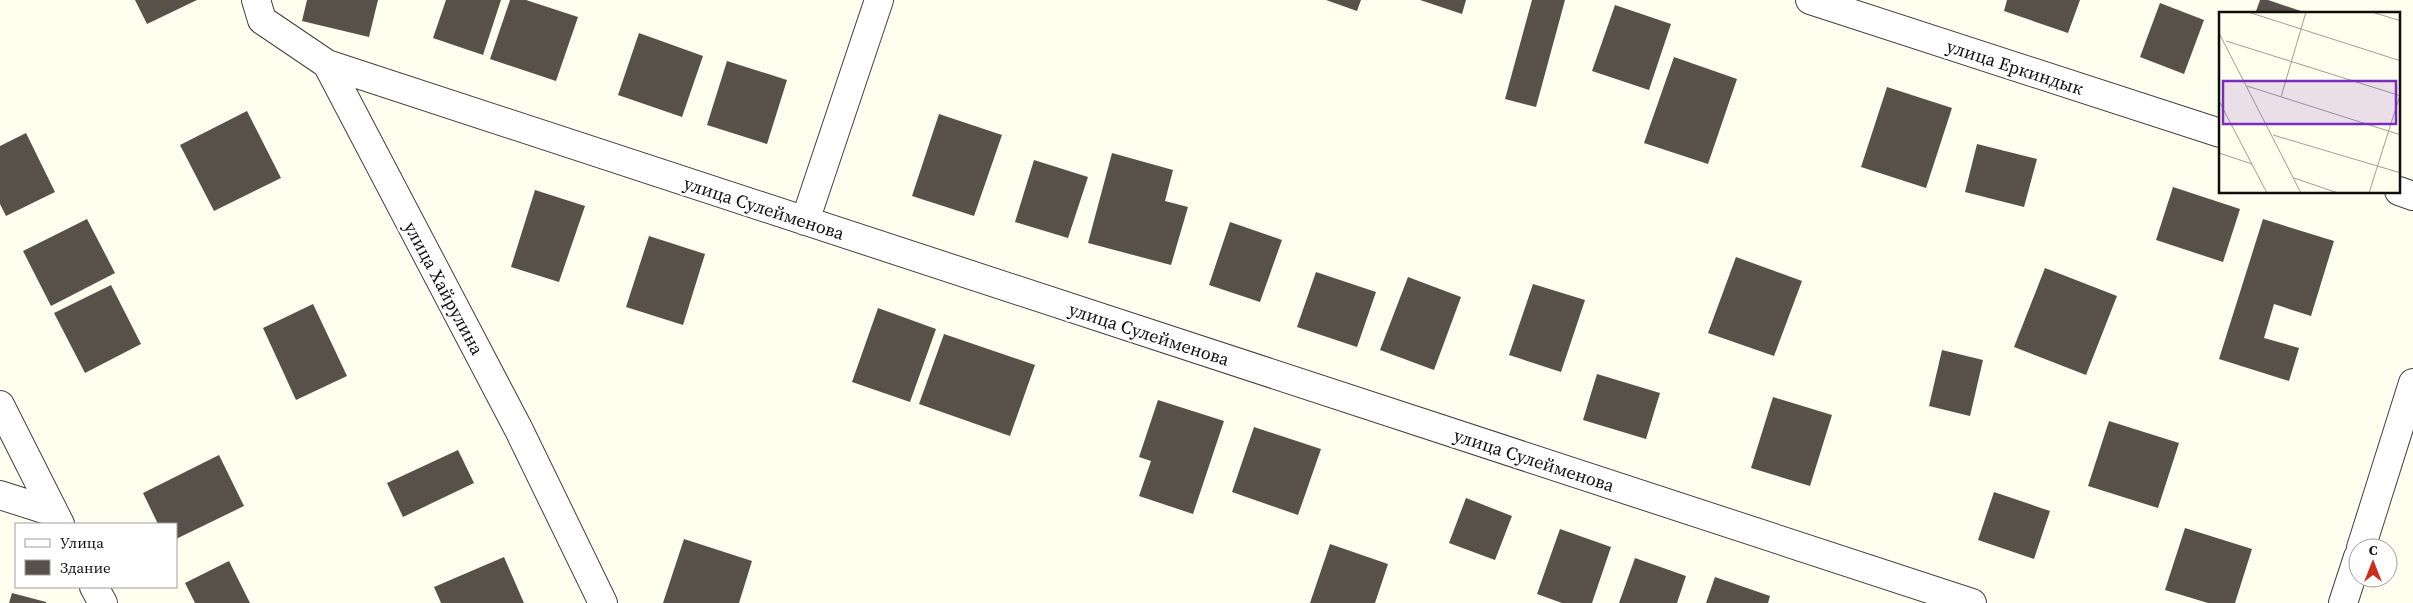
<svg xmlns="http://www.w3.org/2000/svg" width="2413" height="603" font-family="'Source Serif 4',serif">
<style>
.building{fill:#585149}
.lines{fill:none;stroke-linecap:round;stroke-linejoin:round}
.minor-casing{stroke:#414141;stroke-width:30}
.minor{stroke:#fff;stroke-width:28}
.labels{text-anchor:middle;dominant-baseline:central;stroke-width:5;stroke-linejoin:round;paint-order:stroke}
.street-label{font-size:18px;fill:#0e0e0e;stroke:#fff}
.inset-road{fill:none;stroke:#9f9e95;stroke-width:1}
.view{fill:#7b2cbf;fill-opacity:0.15;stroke:#7b2cbf;stroke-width:2.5}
.inset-edge{fill:none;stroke:#0e0e0e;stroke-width:2.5}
</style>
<rect width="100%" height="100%" fill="#fffeef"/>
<!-- building -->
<path class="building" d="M135,0H197L147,24Z
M307,0H378L369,37L302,21Z
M446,0H501L483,55L433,38Z
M510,0H526L578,17L556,81L490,59Z
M1326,0H1361L1357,11Z
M1420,0H1466L1462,14Z
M1532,0H1565L1536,107L1505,99Z
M2007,0H2080L2068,33L2004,11Z
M2260,0H2268L2310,14H2255Z
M2160,3L2204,20L2184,74L2140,57Z
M1615,5L1671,24L1649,90L1592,71Z
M639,33L703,56L682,117L618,95Z
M1674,57L1737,79L1708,164L1644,143Z
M727,61L787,80L767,144L707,125Z
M1887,87L1952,108L1926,188L1861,167Z
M247,111L281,178L214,211L180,145Z
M939,114L1002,135L974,216L912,196Z
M26,133L55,192L6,216L0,204V146Z
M1977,144L2037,159L2024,207L1965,192Z
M1112,153L1173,170L1165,201L1188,207L1171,265L1088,243Z
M1034,160L1088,177L1068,238L1015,222Z
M2173,187L2240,209L2223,262L2156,240Z
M535,190L585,206L559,282L511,267Z
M87,219L115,273L51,306L23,251Z
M2263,219L2334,241L2311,316L2274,304L2264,338L2299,348L2289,381L2219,359Z
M1230,222L1282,240L1260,302L1209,285Z
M649,236L705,254L683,325L626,307Z
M1736,257L1802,281L1774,356L1708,333Z
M2045,268L2117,296L2086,375L2014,347Z
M1316,272L1376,292L1357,347L1297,327Z
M1408,277L1461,297L1434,370L1380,350Z
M1533,284L1585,300L1561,372L1509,355Z
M111,285L141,344L85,373L54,313Z
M313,304L347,376L296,400L263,328Z
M878,308L936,329L910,402L852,382Z
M944,334L1035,365L1010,436L919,404Z
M1942,350L1983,360L1970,416L1929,406Z
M1597,374L1660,393L1646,439L1583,420Z
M1773,397L1832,415L1810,486L1751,468Z
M1158,400L1224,421L1193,514L1139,496L1151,461L1139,457Z
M2109,421L2179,443L2158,508L2088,486Z
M1254,427L1321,449L1298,515L1232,492Z
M458,450L474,483L403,517L387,483Z
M219,455L244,506L176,539V524H158L143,493Z
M1994,492L2050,511L2034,559L1978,540Z
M1466,498L1512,516L1495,560L1449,543Z
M2185,528L2252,549L2235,603H2208L2165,590Z
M1560,529L1611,547L1592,603H1562L1537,594Z
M684,539L752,561L739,603H663Z
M1330,544L1388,564L1375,603H1310Z
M504,557L524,603H441L434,587Z
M1635,558L1686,576L1677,603H1619Z
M229,561L250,603H195L185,583Z
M1715,577L1770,596L1768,603H1706Z
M12,593L46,602V603H9Z"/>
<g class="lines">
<defs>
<path id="minor" d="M256,0L262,20L327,64L519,430L603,603
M1810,0L2220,133
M327,64L1972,603
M2399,191L2413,196
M805,221L879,0
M0,405L60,524
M0,495L53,512
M2361,548L2413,383
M94,587L103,603
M2343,603L2358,557"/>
</defs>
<!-- minor casing -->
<use href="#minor" class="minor-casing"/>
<!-- minor -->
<use href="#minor" class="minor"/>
</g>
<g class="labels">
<!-- street labels -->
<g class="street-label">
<text transform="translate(2015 67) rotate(18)">улица Еркиндык</text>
<text transform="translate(764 208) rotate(18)">улица Сулейменова</text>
<text transform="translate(444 288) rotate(62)">улица Хайрулина</text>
<text transform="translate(1149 334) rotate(18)">улица Сулейменова</text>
<text transform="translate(1534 460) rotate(18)">улица Сулейменова</text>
</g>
</g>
<!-- overview -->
<g transform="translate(2219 12)">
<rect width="181" height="181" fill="#fffeef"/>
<path class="inset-road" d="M29,0L182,49M153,0L182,9M0,21L82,181M7,29L182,84M28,74L182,123M62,85L87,0M0,89L48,181M54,123L182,161M0,141L33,152M75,166L119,181M150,181L181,83"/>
<path class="view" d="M4,69H177V112H4Z"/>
<rect width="181" height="181" class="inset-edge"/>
</g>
<!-- legend -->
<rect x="15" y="523" width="162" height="65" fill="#ffffff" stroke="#9f9f9f"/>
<rect x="25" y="539" width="25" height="8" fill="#ffffff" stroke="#9f9f9f"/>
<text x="60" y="548" font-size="15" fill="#0e0e0e">Улица</text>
<rect x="25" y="560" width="25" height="15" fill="#585149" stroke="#9f9f9f"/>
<text x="60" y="573" font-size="15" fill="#0e0e0e">Здание</text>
<!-- north arrow -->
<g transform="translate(2373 563)"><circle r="24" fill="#ffffff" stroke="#9f9f9f"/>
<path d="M0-4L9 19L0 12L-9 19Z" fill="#cb2d1a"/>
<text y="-8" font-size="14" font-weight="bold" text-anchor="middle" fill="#0e0e0e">С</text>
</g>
</svg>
